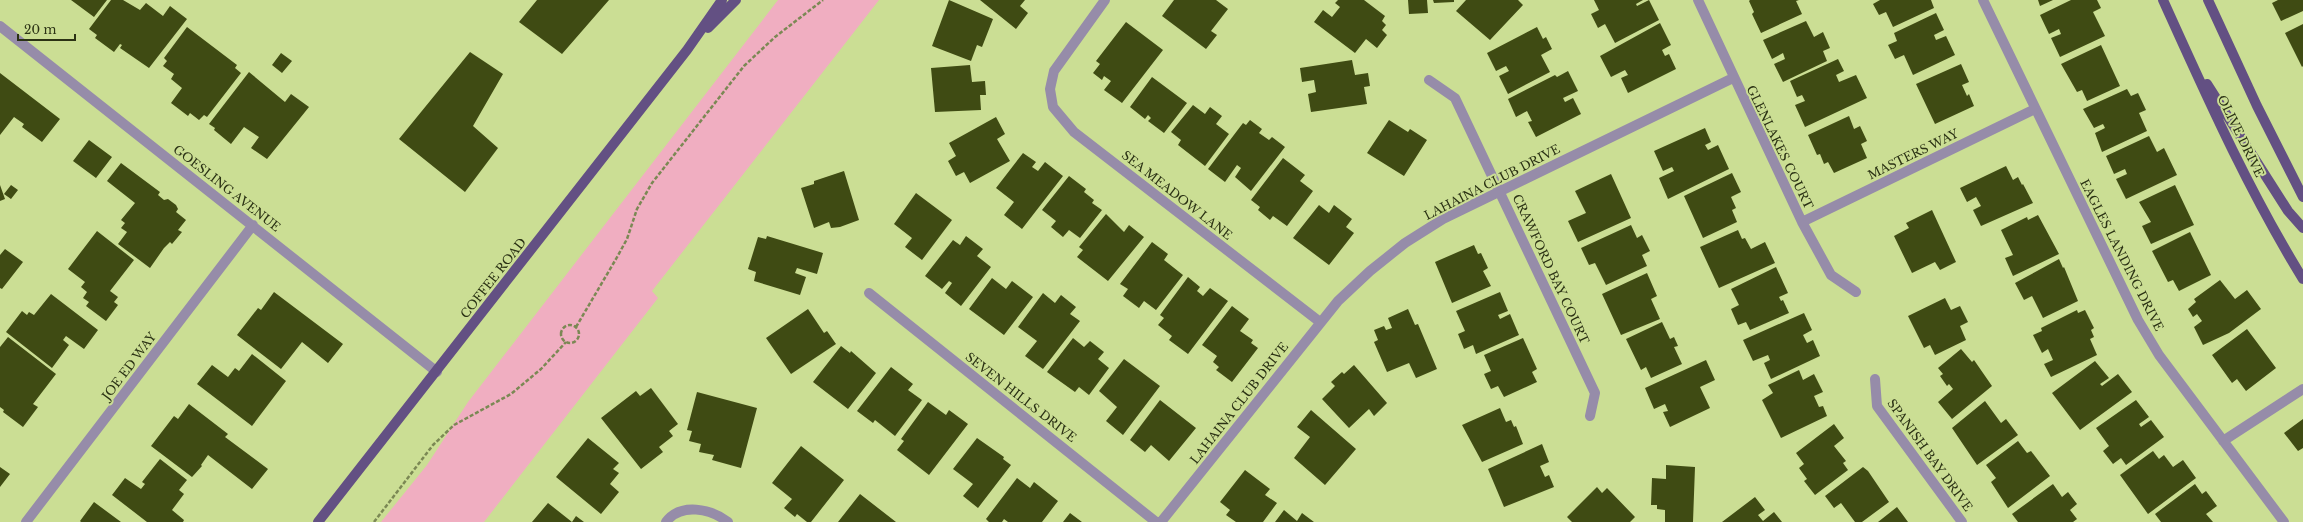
<svg xmlns="http://www.w3.org/2000/svg" width="2303" height="522" font-family="'Libre Baskerville',serif">
<style>
.green{fill:#f0aec1}
.building{fill:#3f4b13}
.lines{fill:none;stroke-linecap:round;stroke-linejoin:round}
.path{stroke:#7b8854;stroke-width:2.5;stroke-dasharray:4 2;stroke-linecap:butt}
.minor{stroke:#968ca9;stroke-width:10}
.major{stroke:#635083;stroke-width:10}
.labels{text-anchor:middle;dominant-baseline:central;stroke-width:4;stroke-linejoin:round;paint-order:stroke}
.street-label{font-size:12px;fill:#2b3214;stroke:#cbde94}
</style>
<rect width="100%" height="100%" fill="#cbde94"/>
<!-- green -->
<path class="green" d="M778,0H879L652,291L658,298L484,522H381L427,465L468,402Z"/>
<!-- building -->
<path class="building" d="M71,0H107L94,17Z
M111,0H123L140,10L146,3L163,16L170,6L187,19L149,68L120,48L122,45L120,44L114,52L95,38L97,35L89,29Z
M537,0H609L562,54L519,22Z
M949,0L993,19L982,47L977,45L971,61L932,46Z
M980,0H1025L1020,6L1028,13L1016,29Z
M1174,0H1216L1228,9L1211,31L1217,35L1206,49L1162,16Z
M1338,0H1364L1385,16L1382,21L1386,25L1382,30L1387,35L1377,48L1366,39L1355,53L1314,22L1323,10L1332,17L1340,7L1335,3Z
M1408,0H1427L1428,13L1409,14Z
M1433,0H1454V2L1434,3Z
M1466,0H1518L1523,5L1490,40L1456,11Z
M1594,0H1643L1636,4L1637,6L1649,0L1659,20L1615,43L1605,24L1598,28L1591,14L1599,10Z
M1750,0H1799L1796,1L1802,14L1761,33L1752,14L1754,12L1749,1Z
M1880,0H1931L1934,8L1893,27L1886,12L1879,15L1873,4Z
M2038,0H2053L2040,6Z
M2071,0H2097L2101,8L2093,12L2105,36L2060,57L2051,38L2061,34L2059,29L2049,34L2040,15Z
M2278,0H2303V11L2281,21L2272,3Z
M1936,13L1944,30L1934,35L1936,40L1946,36L1955,55L1913,75L1904,55L1895,59L1888,45L1897,41L1894,33Z
M1806,21L1814,37L1823,32L1830,48L1823,51L1827,61L1783,82L1774,64L1785,59L1783,53L1772,59L1763,40Z
M1126,22L1163,50L1122,103L1104,90L1111,81L1104,76L1102,80L1093,73L1100,64L1096,61Z
M1660,23L1671,45L1662,50L1665,56L1669,54L1676,69L1628,93L1621,78L1628,75L1625,70L1611,77L1600,56Z
M2303,24V66L2302,67L2285,33Z
M187,27L237,65L235,68L241,73L207,117L204,115L199,120L190,113L188,116L171,103L182,88L171,79L174,74L163,66L167,61L164,58Z
M1537,27L1543,39L1546,37L1552,49L1541,55L1550,72L1508,94L1499,76L1509,71L1506,66L1496,71L1487,53Z
M2101,45L2120,86L2087,101L2082,90L2077,92L2061,64Z
M470,52L503,74L473,126L498,148L465,192L399,139Z
M281,53L292,61L282,73L272,65Z
M1838,59L1844,71L1836,75L1839,82L1856,75L1867,98L1805,127L1795,105L1805,101L1802,95L1797,97L1790,81Z
M1352,60L1355,75L1368,73L1370,86L1364,87L1367,104L1311,112L1308,94L1316,92L1314,80L1302,82L1300,68Z
M1961,64L1969,82L1962,85L1967,96L1969,94L1974,106L1935,124L1916,84Z
M970,65L972,82L985,81L986,95H980L981,110L935,112L931,68Z
M1568,71L1578,91L1563,98L1565,102L1573,98L1581,114L1536,137L1528,122L1532,121L1527,111L1516,117L1508,99L1555,75L1557,77Z
M249,72L285,102L291,94L309,107L267,159L251,148L259,137L244,127L231,144L214,130L215,128L209,124Z
M0,73L60,119L42,142L22,127L24,124L14,117L0,135Z
M1152,77L1187,103L1164,133L1148,121L1151,118L1148,115L1145,119L1130,107Z
M2127,89L2131,96L2138,93L2146,110L2139,113L2147,131L2102,152L2095,133L2105,128L2103,124L2094,128L2083,109Z
M1193,105L1205,114L1210,107L1222,116L1216,124L1229,134L1205,166L1178,145L1181,140L1171,132Z
M1849,116L1854,129L1860,126L1867,141L1861,144L1867,158L1834,173L1828,162L1824,164L1820,154L1817,155L1808,135Z
M996,117L1005,134L997,139L1010,161L970,183L964,172L956,176L948,161L956,156L949,143Z
M1250,120L1262,129L1259,133L1269,140L1272,137L1285,147L1251,191L1235,177L1241,168L1237,165L1225,182L1208,169L1243,123L1246,125Z
M1389,120L1408,132L1410,129L1427,140L1404,176L1367,153Z
M1705,128L1711,142L1705,145L1708,150L1718,145L1729,169L1668,199L1659,178L1674,171L1672,167L1663,171L1654,151Z
M2149,136L2157,152L2164,148L2177,175L2126,199L2116,179L2127,174L2125,169L2114,174L2106,156Z
M89,140L112,157L96,178L73,161Z
M1023,153L1036,162L1032,167L1038,171L1045,162L1063,176L1022,229L1004,215L1014,202L996,188Z
M1283,158L1305,175L1300,181L1313,191L1287,226L1273,216L1270,220L1258,210L1260,207L1251,200Z
M121,163L160,192L158,195L164,200L168,199L176,205L178,209L176,212L186,220L178,230L182,232L172,244L170,242L164,248L150,268L118,244L127,232L121,228L125,223L121,220L135,203L107,181Z
M2006,166L2013,180L2018,177L2022,185L2023,184L2033,203L1981,226L1973,210L1981,206L1976,197L1967,202L1960,188Z
M844,171L859,220L840,227L831,228L829,222L814,228L801,188L814,184V181Z
M1732,173L1741,192L1731,197L1736,208L1732,210L1737,222L1703,238L1684,196Z
M1611,174L1631,218L1578,242L1568,221L1586,213L1575,191Z
M1069,176L1086,189L1084,192L1094,200L1092,203L1102,210L1080,238L1069,230L1063,237L1051,227L1056,221L1042,210Z
M0,185L5,199L0,201Z
M11,185L18,190L11,199L4,194Z
M2175,185L2194,225L2151,244L2142,226L2151,222L2139,202Z
M916,193L952,220L922,260L905,247L912,238L894,224Z
M1319,205L1329,213L1334,205L1352,219L1346,227L1354,233L1329,265L1293,238Z
M1932,210L1956,262L1940,270L1935,262L1912,273L1894,236L1909,228L1906,223Z
M1106,214L1124,232L1129,225L1144,237L1108,281L1077,257L1083,250L1079,247Z
M2038,215L2059,254L2013,276L2005,258L2013,255L2001,230L2027,217L2028,220Z
M1631,225L1637,238L1642,235L1650,251L1642,255L1647,266L1606,285L1595,263L1589,265L1581,248Z
M1738,230L1742,239L1745,238L1751,249L1765,242L1775,263L1719,288L1700,247Z
M97,231L134,260L110,291L118,297L114,302L118,305L106,321L86,306L89,302L83,298L87,292L81,287L85,282L68,269Z
M2190,232L2211,275L2179,291L2173,280L2168,282L2152,251Z
M767,236L823,253L817,274L797,268L795,273L806,277L800,295L754,281L756,272L748,269L758,237L766,239Z
M966,236L983,249L977,256L991,267L961,306L945,293L952,283L949,281L942,289L925,276L953,240L960,245Z
M1152,242L1168,254L1164,260L1183,275L1156,310L1144,301L1139,308L1123,296L1128,289L1120,284Z
M1474,245L1478,254L1481,253L1488,268L1483,271L1491,286L1452,303L1435,262Z
M5,249L23,262L2,289L0,288V255Z
M2059,259L2063,268L2064,267L2078,301L2043,318L2032,296L2024,300L2015,283Z
M1776,267L1788,293L1779,297L1781,301L1783,300L1789,313L1750,330L1746,322L1738,325L1731,309L1739,305L1731,289Z
M1647,273L1657,296L1651,299L1660,319L1621,335L1602,294Z
M1188,277L1200,287L1197,291L1203,296L1210,288L1228,301L1188,354L1169,340L1172,336L1158,325L1164,318L1160,315Z
M992,278L1006,289L1012,281L1033,297L1004,335L969,309Z
M2220,280L2235,299L2247,290L2261,309L2229,333L2203,345L2194,327L2202,321L2197,314L2193,317L2188,309L2196,302L2194,299Z
M274,292L343,344L328,363L302,342L281,369L237,335L258,308L261,310Z
M1500,292L1508,311L1498,315L1500,319L1510,314L1519,335L1476,354L1473,345L1464,349L1458,334L1465,331L1456,311Z
M1043,293L1055,303L1061,295L1076,307L1070,314L1080,321L1043,369L1025,356L1037,341L1018,327Z
M51,294L98,330L84,349L66,336L63,340L69,345L52,368L6,332L22,311L27,315L29,312L34,315Z
M1945,298L1951,310L1960,306L1968,322L1960,326L1966,340L1935,355L1930,345L1924,348L1908,316Z
M1232,306L1249,319L1240,331L1253,340L1251,343L1258,348L1232,382L1216,370L1219,367L1213,362L1217,356L1202,345Z
M808,309L824,333L827,331L836,344L791,374L766,338Z
M1408,309L1415,325L1418,324L1437,369L1416,378L1409,363L1387,372L1374,342L1378,340L1374,330L1384,326L1386,330L1392,328L1388,318Z
M2077,310L2078,313L2085,310L2094,328L2091,330L2094,337L2090,339L2097,355L2051,377L2044,364L2053,360L2048,349L2042,353L2033,335L2042,331L2041,328Z
M1804,313L1812,330L1803,335L1807,343L1813,340L1820,356L1771,379L1764,363L1770,360L1768,355L1753,361L1743,340Z
M1662,322L1670,339L1674,337L1678,346L1674,347L1682,364L1651,378L1646,367L1641,370L1626,339Z
M2247,329L2276,368L2246,391L2237,379L2232,383L2212,355Z
M8,337L56,374L33,404L38,407L23,427L3,412L4,410L0,407V347Z
M1073,338L1084,347L1090,341L1104,352L1098,359L1109,368L1089,395L1079,387L1075,392L1047,372Z
M1523,338L1537,369L1532,372L1537,382L1504,397L1498,386L1491,389L1484,374L1491,371L1484,355Z
M841,346L850,353L851,351L876,373L848,409L813,382Z
M1961,349L1972,362L1974,360L1992,386L1952,419L1938,402L1953,389L1949,384L1947,386L1940,376L1943,374L1938,368Z
M252,354L286,381L252,426L197,384L212,365L228,377L235,368L239,371Z
M1124,359L1160,386L1123,435L1106,421L1117,407L1099,391Z
M1706,360L1715,380L1700,387L1710,408L1670,427L1663,412L1668,411L1665,404L1654,409L1645,388Z
M2095,361L2109,378L2100,384L2102,386L2118,374L2132,392L2080,430L2052,393Z
M1354,365L1387,403L1374,416L1369,409L1349,428L1322,399L1335,386L1331,382L1342,372L1344,374Z
M891,367L913,384L908,390L922,400L895,436L875,420L873,423L857,411Z
M1799,370L1803,380L1814,374L1823,392L1814,396L1819,407L1823,406L1827,416L1781,438L1762,400L1773,393L1768,385Z
M651,388L678,424L669,431L673,436L659,447L663,452L641,469L601,418L636,391L640,396Z
M697,392L757,408L741,468L712,460L714,455L699,452L701,444L689,441L692,431L687,430Z
M1160,400L1196,428L1169,461L1151,445L1145,452L1130,440Z
M2136,400L2149,417L2139,424L2141,427L2151,420L2164,437L2126,465L2121,458L2113,464L2103,451L2109,446L2096,428Z
M1985,401L2001,423L2006,419L2018,435L1977,465L1952,428Z
M928,402L946,415L949,410L968,424L929,475L897,450L904,441L901,439Z
M189,404L228,434L225,437L268,469L252,489L208,455L201,465L202,466L192,477L151,446L174,416L178,419Z
M1500,408L1506,422L1511,420L1514,427L1516,426L1523,444L1482,462L1462,425Z
M1311,410L1356,449L1325,485L1294,458L1310,437L1297,427Z
M2303,419V448L2298,451L2284,433Z
M1834,424L1844,438L1834,446L1846,461L1843,463L1848,470L1815,495L1804,481L1807,479L1799,468L1804,464L1796,453Z
M588,438L619,463L613,469L619,473L610,484L619,492L601,514L556,477Z
M977,438L1004,457L1003,459L1011,465L978,508L963,496L973,484L953,469Z
M2018,441L2027,453L2031,451L2050,476L2008,508L1991,482L1996,478L1986,465Z
M1542,444L1549,462L1540,466L1545,477L1549,475L1554,487L1504,507L1488,469Z
M801,446L844,480L811,522H807L797,514L795,517L784,508L792,499L772,483Z
M2153,451L2159,459L2164,455L2173,467L2183,460L2196,478L2148,514L2120,475Z
M160,459L187,480L179,490L184,494L172,510L184,520L183,522H147L112,495L125,478L141,489L145,484L142,482Z
M1666,465L1695,467L1693,522H1665V510L1657,509V505H1651L1652,478L1666,479Z
M0,467L10,474L0,487Z
M1863,467L1868,471L1889,502L1862,522H1855L1841,503L1834,508L1825,496Z
M1245,470L1270,489L1265,495L1277,503L1263,522H1236L1226,515L1230,510L1220,502Z
M1017,478L1030,488L1034,482L1058,501L1042,522H1008L1004,519L1002,522H989L986,519Z
M2053,484L2062,497L2068,492L2077,504L2070,510L2077,519L2073,522H2018L2012,514Z
M2195,484L2202,494L2206,491L2217,506L2206,514L2213,522H2161L2155,514Z
M1597,487L1602,493L1607,488L1635,517L1630,522H1572L1567,517Z
M860,494L896,522H838Z
M1755,497L1765,510L1758,515L1763,521L1774,512L1782,522H1722Z
M94,502L121,522H81L80,521Z
M548,503L572,522L576,516L584,522H532Z
M1897,507L1908,522H1878Z
M1284,510L1297,521L1302,513L1314,522H1275Z
M1070,513L1082,522H1063Z"/>
<g class="lines">
<!-- path -->
<path class="path" d="M561 334a9 9 0 1 1 18 0a9 9 0 1 1-18 0Z
M576,327L616,259L627,239L637,209L652,183L744,66L775,37L823,0
M374,522L433,445L454,425L511,394L541,369L566,342"/>
<!-- minor -->
<path class="minor" d="M1105,0L1054,71L1050,89L1053,107L1074,132L1320,322
M1698,0L1802,222L1831,275L1856,292
M1983,0L2138,320L2159,355L2284,522
M0,26L437,372
M1429,80L1455,98L1595,393L1590,416
M1802,222L2035,109
M869,293L1156,522
M1875,379L1877,406L1962,522
M2223,441L2303,389
M26,522L253,225
M666,522C681,502 711,509 728,522
M1161,522L1338,301L1370,271L1405,243L1443,219L1733,78"/>
<!-- major -->
<path class="major" d="M2163,0C2206,95 2248,190 2303,279
M2208,0L2257,106L2303,197
M708,28L736,0
M2207,84L2288,211L2303,228
M318,522L687,50L722,0"/>
</g>
<g class="labels">
<!-- street labels -->
<g class="street-label">
<text transform="translate(2241 136) rotate(64)">OLIVE DRIVE</text>
<text transform="translate(1780 147) rotate(64)">GLENLAKES COURT</text>
<text transform="translate(1913 154) rotate(-26)">MASTERS WAY</text>
<text transform="translate(1492 182) rotate(-27)">LAHAINA CLUB DRIVE</text>
<text transform="translate(227 188) rotate(38)">GOESLING AVENUE</text>
<text transform="translate(1177 195) rotate(38)">SEA MEADOW LANE</text>
<text transform="translate(2122 255) rotate(63)">EAGLES LANDING DRIVE</text>
<text transform="translate(1551 269) rotate(65)">CRAWFORD BAY COURT</text>
<text transform="translate(493 278) rotate(-52)">COFFEE ROAD</text>
<text transform="translate(129 366) rotate(-53)">JOE ED WAY</text>
<text transform="translate(1021 397) rotate(38)">SEVEN HILLS DRIVE</text>
<text transform="translate(1239 403) rotate(-52)">LAHAINA CLUB DRIVE</text>
<text transform="translate(1930 455) rotate(54)">SPANISH BAY DRIVE</text>
</g>
</g>
<!-- scale -->
<path d="M18 34v6h57v-6" fill="none" stroke="#2b3214" stroke-width="2"/>
<text x="24" y="34" font-size="12" fill="#2b3214" stroke="#cbde94" stroke-width="3" paint-order="stroke">20 m</text>
</svg>
